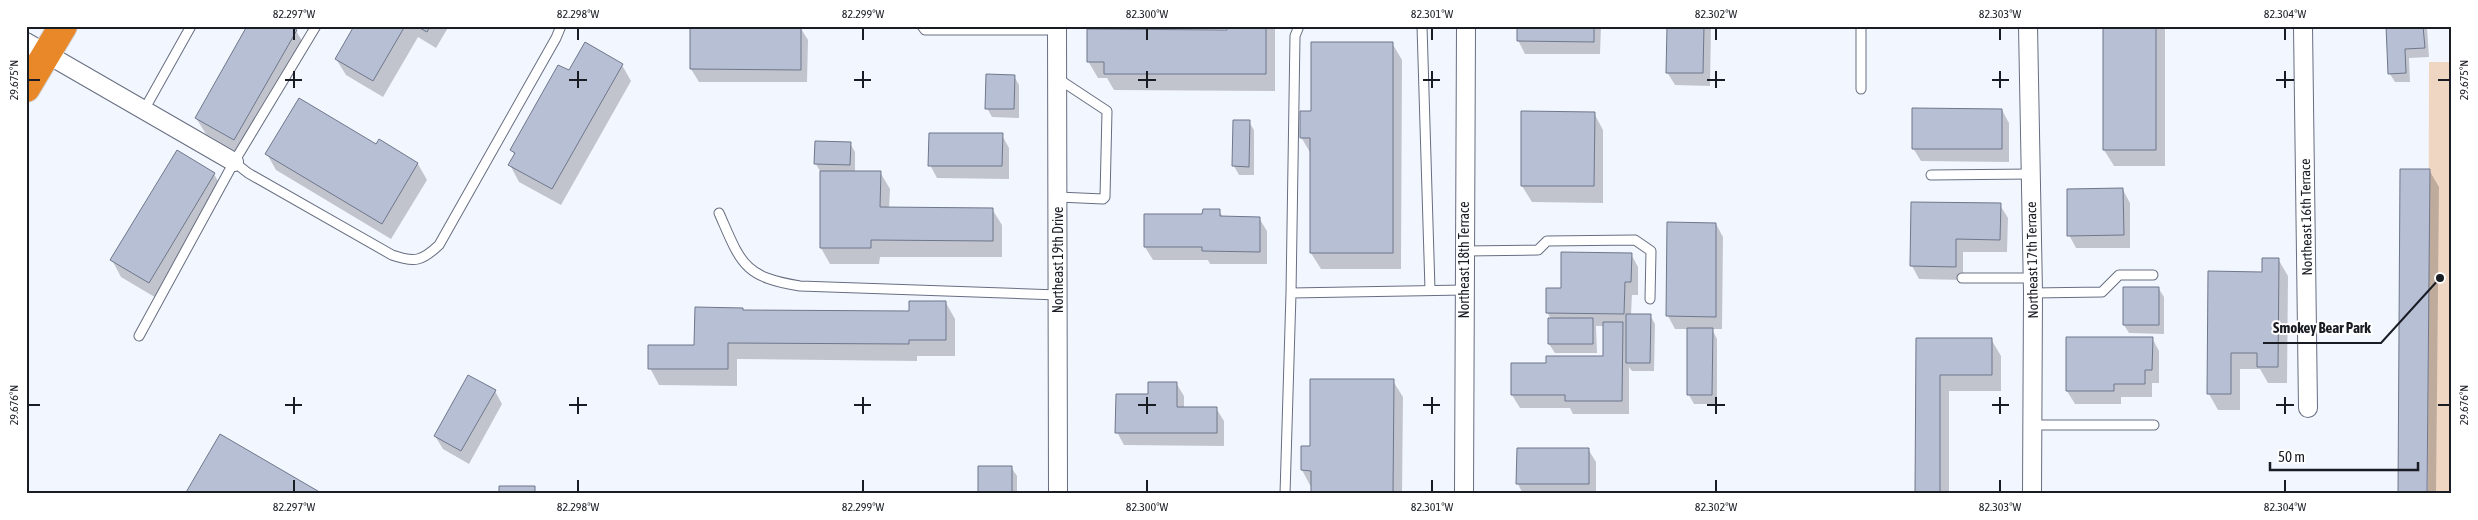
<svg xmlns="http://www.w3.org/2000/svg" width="2478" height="520" font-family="'Asap Condensed',sans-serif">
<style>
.green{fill:#efd6c3}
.shadow{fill:#0003}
.building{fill:#b7bfd5;stroke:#6f778b}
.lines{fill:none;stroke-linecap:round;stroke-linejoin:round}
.lane-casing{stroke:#676e81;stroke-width:11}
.street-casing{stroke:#676e81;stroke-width:20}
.highway-casing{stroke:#d1d2d3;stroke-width:30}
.lane{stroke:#fff;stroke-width:9}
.street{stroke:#fff;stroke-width:18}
.highway{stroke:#e88829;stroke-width:28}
.ticks{fill:none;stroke:#191c23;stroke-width:2}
.labels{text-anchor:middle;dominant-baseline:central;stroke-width:4;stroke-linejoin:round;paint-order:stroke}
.street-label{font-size:14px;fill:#191c23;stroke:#fff}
.leader{fill:none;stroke:#191c23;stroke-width:2}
.callout-dot{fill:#191c23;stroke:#fff;stroke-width:2}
.callout-label{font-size:15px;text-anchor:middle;font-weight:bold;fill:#191c23;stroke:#fff;stroke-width:4;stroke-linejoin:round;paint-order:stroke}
.neatline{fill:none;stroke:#191c23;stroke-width:2}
.ticks-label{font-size:12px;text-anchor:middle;fill:#191c23}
</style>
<rect width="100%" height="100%" fill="#f2f6ff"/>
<!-- green -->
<path class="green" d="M2429,62H2452V494H2428Z"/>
<!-- shadow -->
<path class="shadow" d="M355,26H449L436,48L418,37L383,97L346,75L336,59Z
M1229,26H1275V91L1114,90L1107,78H1098L1088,61L1229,31Z
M1518,26H1601L1600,54H1525L1518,40Z
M1668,26H1711L1710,86L1675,85L1667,72Z
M2104,26H2165V166H2114L2104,150Z
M2387,26L2427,27L2429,57L2409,58L2410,82H2395L2390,74Z
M800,27L808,40L807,82H699L691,69Z
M296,31L306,47L244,156L206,134L196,118Z
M1392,43L1402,60L1401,269H1321L1311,253V154L1301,137L1312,112Z
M622,65L631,81L561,205L519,182L510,165L515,156L512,150L569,72Z
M1014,76L1019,85V118L992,117L987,108Z
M2002,110L2009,123V162L1921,161L1913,148Z
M1594,113L1603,130V203L1532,202L1522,186Z
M1249,122L1254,130V175H1239L1234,166Z
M1002,135L1009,148V179L937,178L930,165Z
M379,141L418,164L427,180L391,239L276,170L267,154L376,145Z
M850,143L855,152V172H880L890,189L889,209H992L1002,225V257H880L879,264H830L821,248V173L816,164Z
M2429,170L2439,187L2436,494H2399Z
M214,174L223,190L158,299L121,277L112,260Z
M2123,190L2130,203V248H2076L2069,235Z
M2000,205L2008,218L2007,252H1963V280L1919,279L1912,266Z
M1219,210L1223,218H1259L1267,231V264H1210L1208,260H1153L1145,247L1203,215Z
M1668,224H1716L1723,237L1722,329H1712L1717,339V404H1694L1689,395V329H1675L1668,316Z
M1631,254L1638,267V295H1632L1631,315H1650L1655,324L1654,371H1632L1629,367V414H1573L1570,408H1520L1512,395L1548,364L1604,357V326H1596L1597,353H1555L1549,344L1551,319L1547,312L1562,290Z
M2278,259L2288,276L2287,383H2268L2260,369H2240V410H2218L2209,394L2263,273Z
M2159,289L2164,297V334L2129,333L2124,325Z
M946,303L955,319V356H917V361L737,359V386L659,385L650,368L696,346L743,311L910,312Z
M2152,338L2159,351V383H2152V397H2121V404H2075L2067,391Z
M1917,339H1991L2001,356V391H1949V494H1917Z
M1393,381L1403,397L1402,494H1313L1311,487L1302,470V448H1311Z
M1176,383L1184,396V408H1216L1224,421V446L1124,445L1117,432L1150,396Z
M495,391L502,404L469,464L443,449L435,436Z
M1518,449H1588L1596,462V494H1523L1518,484Z
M1011,467L1017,476V494H980Z"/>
<!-- building -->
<path class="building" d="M247,26H290L297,30L234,140L195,118Z
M354,26H405L373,81L335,59Z
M416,26H430L427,32Z
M690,26H801V70L690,69Z
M1227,26H1266V74H1104V62H1087V29L1227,30Z
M1517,26H1594V42L1517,41Z
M1667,26H1704L1703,73H1666Z
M2103,26H2156V150H2103Z
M2386,26H2423L2425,48L2405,49L2406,73L2388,74Z
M585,42L623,64L552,189L508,165L515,153L510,150L558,65L569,70Z
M1311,42H1393V253H1310V138H1300V111H1311Z
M986,74L1015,75L1014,109H985Z
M299,98L376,144L379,139L418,163L382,224L265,154Z
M1912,108L2002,109V149H1912Z
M1521,111L1595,112L1594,186H1521Z
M1233,120H1250L1249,167L1232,166Z
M929,133H1003L1002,166H928Z
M815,141L851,142L850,165L814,164Z
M177,150L215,173L149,283L110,260Z
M2400,169H2430L2427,494H2398Z
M820,171H881L880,207L993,208V241L871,240V248H820Z
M2123,188L2124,235L2067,236V189Z
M1911,202L2001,203L2000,240L1956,239V267L1910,266Z
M1203,209H1220V216L1260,217V252L1202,251V247H1144V214H1202Z
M1667,222L1716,223V317L1666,316Z
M1561,252L1632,253L1631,282H1625L1624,314L1546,313V288H1561Z
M2262,258H2279L2278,367H2257V353H2231V394H2207L2208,271L2262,272Z
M2123,287H2159V325H2123Z
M909,301H946V340H909V344L728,343V369H648V345H694L695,307L743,308V310L909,311Z
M1626,314H1651L1650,363H1626Z
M1548,318H1593V344H1548Z
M1603,322H1623L1622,401H1565V395H1511V363H1546V356H1603Z
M1687,328H1713L1712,395H1687Z
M2066,337H2153L2152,370H2145V384H2114V391H2066Z
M1916,338H1992V375H1940V494H1915Z
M468,375L496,390L461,451L434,436Z
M1310,379H1394L1393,494H1311V471L1301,470V446H1310Z
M1148,382H1177V407H1217V433H1115L1116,394H1148Z
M220,434L323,494H185Z
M1517,448H1589V484H1516Z
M978,466H1012V493H978Z
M499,486H535V494H499Z"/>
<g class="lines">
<defs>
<path id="lane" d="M922,26L925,30H1057
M1422,26L1430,290
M1057,78L1107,111L1105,197L1103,199L1058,197
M1861,89V26
M144,110L191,26
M234,162L248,173L392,255C415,263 422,261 439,245L556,38L561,26
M1931,175L2031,174
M719,213C741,263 743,277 800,286L1058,295
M1464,251L1538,250L1547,241L1635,240L1651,251L1650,299
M1962,278H2033
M1291,293L1295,36L1299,26
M2033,293L2102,292L2119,275H2153
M139,336L234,162L316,26
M2032,425H2154
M1285,494L1291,293L1464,290"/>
<path id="street" d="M1057,26L1058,494
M2028,26L2033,293L2032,494
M2303,26L2308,408
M26,42L234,162
M1464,494L1466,26"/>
<path id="highway" d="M26,88L63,26"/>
</defs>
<!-- lane casing -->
<use href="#lane" class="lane-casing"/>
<!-- street casing -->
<use href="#street" class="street-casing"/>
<!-- highway casing -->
<use href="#highway" class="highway-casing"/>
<!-- lane -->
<use href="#lane" class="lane"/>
<!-- street -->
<use href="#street" class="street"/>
<!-- highway -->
<use href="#highway" class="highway"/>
</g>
<!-- ticks -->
<path class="ticks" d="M294,28V40M578,28V40M863,28V40M1147,28V40M1432,28V40M1716,28V40M2000,28V40M2285,28V40M294,71V88M578,71V88M863,71V88M1147,71V88M1432,71V88M1716,71V88M2000,71V88M2285,71V88M28,80H40M285,80H302M569,80H587M854,80H871M1138,80H1156M1423,80H1440M1707,80H1725M1992,80H2009M2276,80H2294M2438,80H2450M294,397V414M578,397V414M863,397V414M1147,397V414M1432,397V414M1716,397V414M2000,397V414M2285,397V414M28,405H40M285,405H302M569,405H587M854,405H871M1138,405H1156M1423,405H1440M1707,405H1725M1992,405H2009M2276,405H2294M2438,405H2450M294,480V492M578,480V492M863,480V492M1147,480V492M1432,480V492M1716,480V492M2000,480V492M2285,480V492"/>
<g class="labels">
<!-- street labels -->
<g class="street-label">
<text transform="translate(2306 217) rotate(-91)">Northeast 16th Terrace</text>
<text transform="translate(1058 260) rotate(-90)">Northeast 19th Drive</text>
<text transform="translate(1464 260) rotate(-90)">Northeast 18th Terrace</text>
<text transform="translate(2032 260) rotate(-91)">Northeast 17th Terrace</text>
</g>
</g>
<!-- callouts -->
<path class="leader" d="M2440 278L2381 343H2263"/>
<circle class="callout-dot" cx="2440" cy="278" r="5"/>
<g class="callout-label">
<text x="2322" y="333">Smokey Bear Park</text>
</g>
<!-- border -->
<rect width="2478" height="520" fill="none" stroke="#ffffff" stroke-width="55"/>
<!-- scale -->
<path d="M2270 462v8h148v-8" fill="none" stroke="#191c23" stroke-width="2.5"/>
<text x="2278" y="462" font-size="15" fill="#191c23" stroke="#ffffff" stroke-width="4" paint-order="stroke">50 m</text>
<rect x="28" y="28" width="2422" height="464" class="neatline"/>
<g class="ticks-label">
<text x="294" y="18">82.297°W</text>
<text x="578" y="18">82.298°W</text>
<text x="863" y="18">82.299°W</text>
<text x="1147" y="18">82.300°W</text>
<text x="1432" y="18">82.301°W</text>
<text x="1716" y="18">82.302°W</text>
<text x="2000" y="18">82.303°W</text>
<text x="2285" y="18">82.304°W</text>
<text transform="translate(2464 80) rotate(-90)" y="4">29.675°N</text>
<text transform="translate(14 80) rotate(-90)" y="4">29.675°N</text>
<text transform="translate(2464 405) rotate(-90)" y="4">29.676°N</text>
<text transform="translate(14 405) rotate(-90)" y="4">29.676°N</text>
<text x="294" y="511">82.297°W</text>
<text x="578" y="511">82.298°W</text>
<text x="863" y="511">82.299°W</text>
<text x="1147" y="511">82.300°W</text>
<text x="1432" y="511">82.301°W</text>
<text x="1716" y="511">82.302°W</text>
<text x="2000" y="511">82.303°W</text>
<text x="2285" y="511">82.304°W</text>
</g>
</svg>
